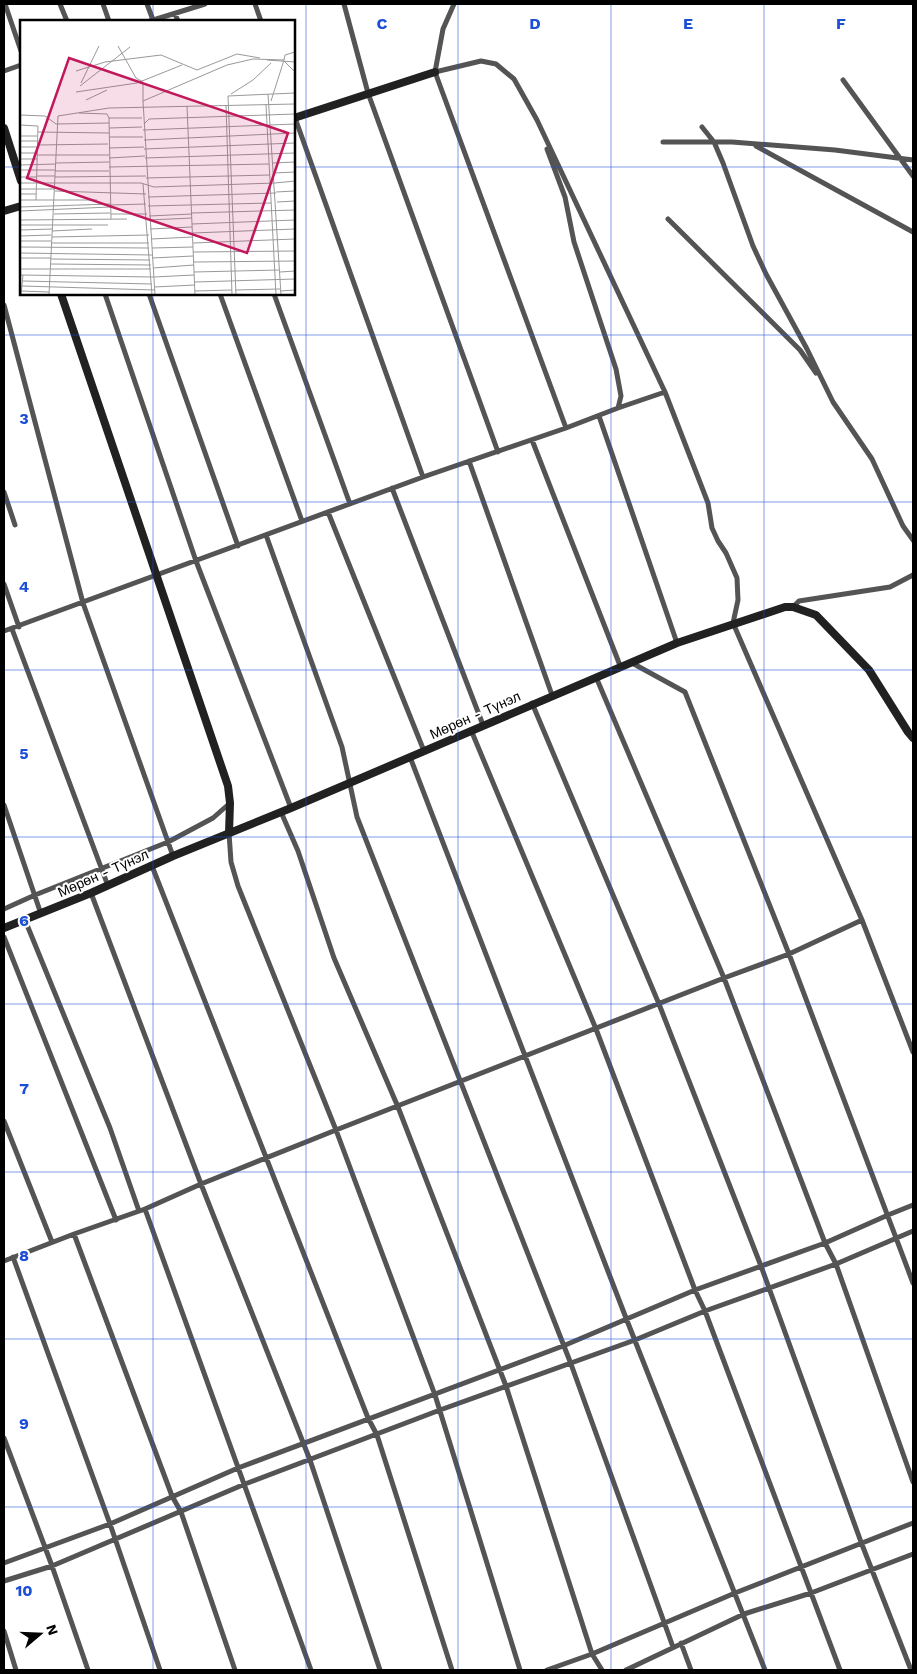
<svg xmlns="http://www.w3.org/2000/svg" width="917" height="1674" font-family="'Work Sans',sans-serif">
<style>
.lines{fill:none;stroke-linecap:round;stroke-linejoin:round}
.street{stroke:#545454;stroke-width:5}
.secondary{stroke:#212121;stroke-width:8}
.grid{fill:none;stroke:#1d4ed8;stroke-width:1;stroke-opacity:0.55}
.labels{text-anchor:middle;dominant-baseline:central;stroke-width:4;stroke-linejoin:round;paint-order:stroke}
.street-label{font-size:14px;fill:#000;stroke:#fff}
.inset-road{fill:none;stroke:#999;stroke-width:1}
.view{fill:#c2185b;fill-opacity:0.15;stroke:#c2185b;stroke-width:2.5}
.inset-edge{fill:none;stroke:#000;stroke-width:2.5}
.grid-label{font-size:16px;text-anchor:middle;font-weight:bold;fill:#1d4ed8;stroke:#fff;stroke-width:4;stroke-linejoin:round;paint-order:stroke}
</style>
<rect width="100%" height="100%" fill="#fff"/>
<g class="lines">
<!-- street -->
<path class="street" d="M5,4L21,51
M60,4L67,21
M103,4L109,21
M147,4L153,20
M255,4L261,21
M344,4L368,93L498,452
M454,4L443,29L435,72L566,428
M175,14L178,21
M150,21L205,4
M4,71L21,65
M435,72L481,61L496,64L514,79L537,120L665,392L708,503L712,528L718,541L726,553L737,578L738,600L733,623L862,920L913,1052
M843,80L913,176
M294,115L423,477
M702,127L714,142L723,163L753,246L766,274L807,349L833,402L872,459L903,526L913,540
M663,142H732L835,150L913,160
M756,146L913,232
M668,219L800,350L816,373
M105,294L196,561L291,808
M149,294L238,546
M220,294L302,521
M274,294L350,504
M4,305L83,603L173,856
M618,408L665,392
M599,416L677,643
M532,440L621,668
M469,461L552,695
M392,488L483,725
M4,492L15,525
M328,512L424,751
M266,535L342,747L357,817L571,1364L673,1647
M4,584L19,627
M793,607L799,601L890,587L913,575
M12,629L108,886
M4,631L423,477L566,428L618,408L621,396L616,369L574,242L565,197L547,149
M632,663L685,692L789,954L913,1283
M596,677L724,978L825,1243L836,1264L913,1482
M532,703L659,1004L761,1266L861,1542L911,1670
M471,730L596,1029L695,1290L705,1311L840,1670
M410,757L626,1318L765,1670
M4,805L41,914
M281,812L298,851L334,958L398,1107L506,1386L592,1654L602,1670
M229,833L231,862L238,886L336,1130L435,1395L520,1670
M152,866L368,1418L377,1435L452,1670
M91,893L201,1184L310,1460L380,1670
M4,909L35,895L168,842L213,818L230,803
M25,920L110,1128L139,1211
M4,937L116,1220
M4,1121L52,1242
M145,1209L311,1670
M74,1234L172,1496L181,1512L235,1670
M13,1257L110,1524L160,1670
M4,1261L74,1234L145,1209L201,1184L336,1130L724,978L789,954L862,920
M4,1438L52,1566L88,1670
M4,1563L110,1524L238,1468L563,1346L695,1290L825,1243L888,1215L913,1205
M4,1581L52,1566L245,1484L440,1410L635,1340L705,1311L836,1264L913,1231
M4,1631L16,1670
M681,1643L691,1670
M547,1670L592,1654L735,1593L913,1523
M626,1670L744,1614L811,1593L913,1554"/>
<!-- secondary -->
<path class="secondary" d="M294,118L435,72
M4,128L21,181
M4,211L21,206
M61,294L228,786L230,803L229,833
M4,928L91,893L173,856L291,808L677,643L785,607H793L816,615L869,670L908,732L913,738"/>
</g>
<!-- grid -->
<path class="grid" d="M153,4V21M306,4V1670M458,4V1670M611,4V1670M764,4V1670M4,167H21M294,167H913M153,294V1670M4,335H913M4,502H913M4,670H913M4,837H913M4,1004H913M4,1172H913M4,1339H913M4,1507H913"/>
<g class="labels">
<!-- street labels -->
<g class="street-label">
<text transform="translate(475 715) rotate(-24)">Мөрөн - Түнэл</text>
<text transform="translate(103 873) rotate(-24)">Мөрөн - Түнэл</text>
</g>
</g>
<!-- overview -->
<g transform="translate(20 20)">
<rect width="275" height="275" fill="#fff"/>
<path class="inset-road" d="M98,26L116,58L123,62V81M247,40L275,42M264,41L275,52M56,51L85,42L141,35L177,50L217,34L240,38M61,63L79,26M60,66L110,27M56,72L117,63L162,45M211,74L233,60L251,43M248,74L261,275M66,80L87,70M251,81L264,40M206,85L212,275M246,85L256,275M167,86L175,275M59,93L87,94L89,98H122M0,95L25,96L36,104L89,103M89,98L91,199M124,104L129,99L275,94M0,105L18,106L16,180M89,108L122,107M123,110L275,104M18,112L89,113M0,116H17M89,117H123M124,120L275,113M0,121H17M17,125L88,124M0,127H17M89,128L124,127M124,129L275,123M0,133H17M17,135H89M89,138L125,136M125,138L275,133M0,139H17M36,143L89,142M253,143L275,142M0,145L36,144M89,147L249,144M0,150H35M35,151H89M254,153L275,152M17,156H35M0,157H17M35,157L126,156M126,158L250,155M0,163H121L134,167L255,163M255,163L275,161M123,164L132,275M0,169H35M35,171L126,174M256,172L275,171M0,174H16M128,177L256,173M0,180H77M257,182L275,181M90,185L126,184M128,186L251,183M0,187L90,184M0,191L90,187M172,193L275,190M34,194L90,193M91,194H127M129,196L172,194M0,200L107,199M129,200L172,198M172,204L275,200M0,205H33M33,205H88M130,209L172,207M0,210L33,209M32,211L72,209M173,213L275,209M0,216L31,215M32,217L129,215M131,219L173,217M0,221H31M31,223H129M173,223L275,219M0,227L129,228M132,228L173,227M173,232L275,231M0,233L132,235M0,238H31M132,238L173,236M31,239L130,240M174,242L275,241M30,244L131,245M133,248L174,245M0,249H131M174,252L259,250M260,252L275,251M0,255L134,257M134,257L174,255M3,261L132,264M175,262L275,259M2,266L135,270M134,267L175,265M215,270L260,269M1,271L29,272M175,271L212,270M260,271L275,270M1,275L3,255M29,275L38,96L89,88L275,84M29,275H87M135,275L123,81L207,45L233,39L264,40L265,35L275,32M216,275L208,76L275,73"/>
<path class="view" d="M49,38L268,113L227,233L7,158Z"/>
<rect width="275" height="275" class="inset-edge"/>
</g>
<g class="grid-label">
<text x="382" y="29">C</text>
<text x="535" y="29">D</text>
<text x="688" y="29">E</text>
<text x="841" y="29">F</text>
<text x="24" y="424">3</text>
<text x="24" y="592">4</text>
<text x="24" y="759">5</text>
<text x="24" y="926">6</text>
<text x="24" y="1094">7</text>
<text x="24" y="1261">8</text>
<text x="24" y="1429">9</text>
<text x="24" y="1596">10</text>
</g>
<!-- border -->
<rect width="917" height="1674" fill="none" stroke="#000000" stroke-width="10"/>
<!-- north arrow -->
<g transform="translate(40 1634) rotate(71)" stroke="#ffffff" stroke-width="4" paint-order="stroke">
<path d="M0-4L9 19L0 12L-9 19Z" fill="#000000"/>
<text y="-8" font-size="14" font-weight="bold" text-anchor="middle" fill="#000000">N</text>
</g>
</svg>
